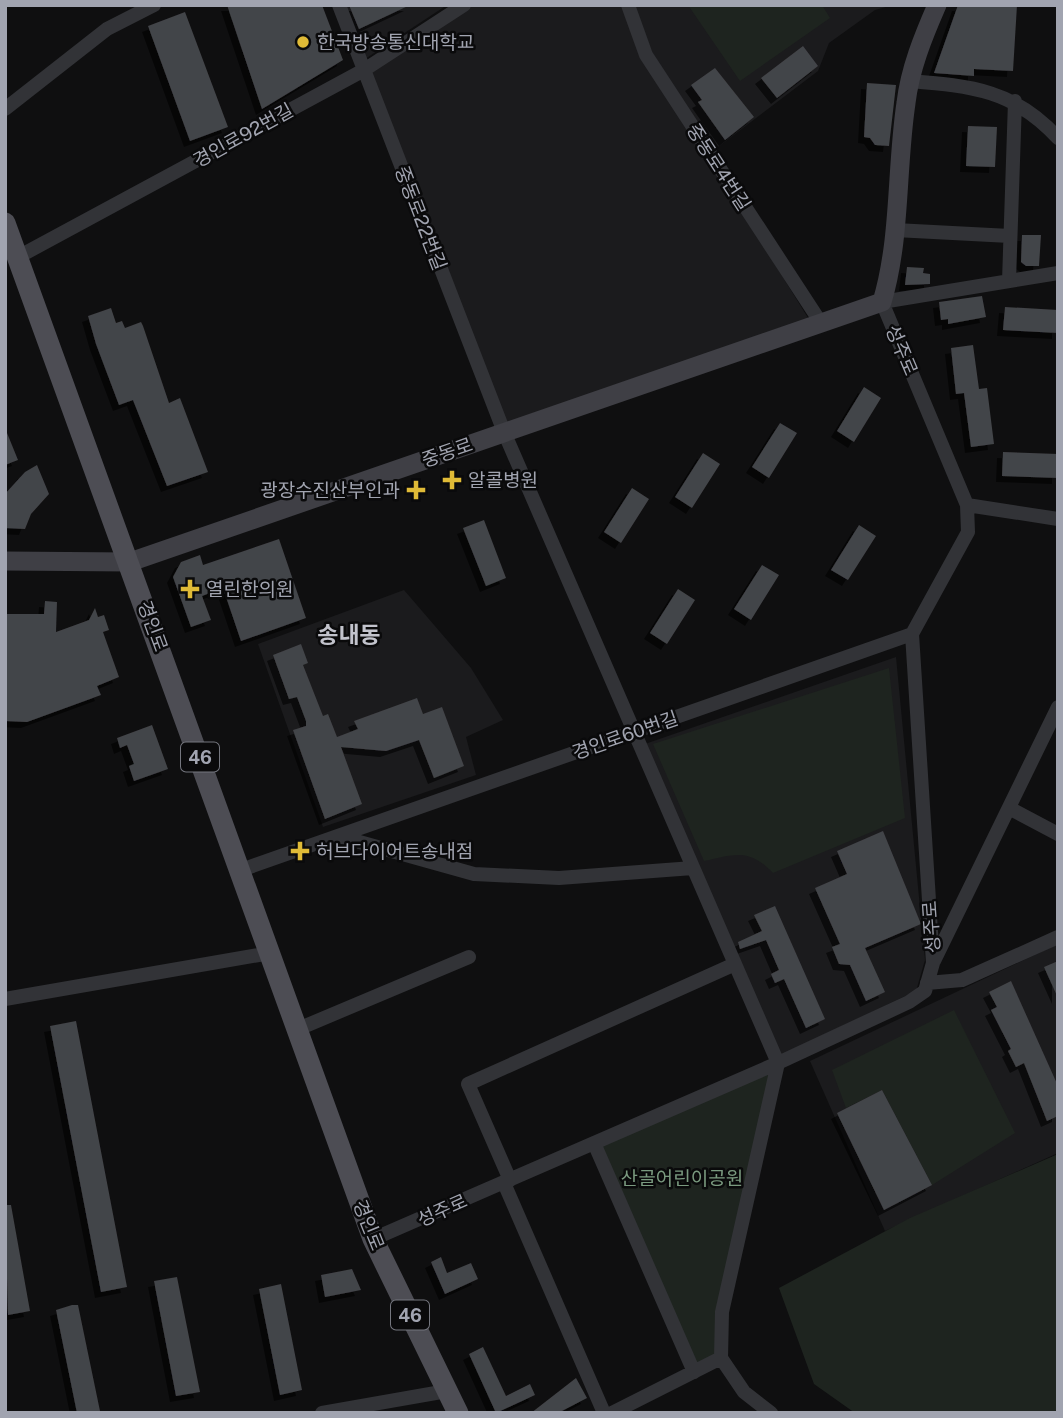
<svg xmlns="http://www.w3.org/2000/svg" width="1063" height="1418" font-family="'Public Sans','Noto Sans KR',sans-serif">
<style>
.built{fill:#1b1b1d}
.green{fill:#1e241f}
.building{fill:#434448;filter:url(#shadow)}
.lines{fill:none;stroke-linecap:round;stroke-linejoin:round}
.street{stroke:#323337;stroke-width:14}
.secondary{stroke:#3f3f45;stroke-width:19}
.primary{stroke:#4d4d54;stroke-width:21}
.poi-dot{fill:#e0bb37;stroke:#0a0a0b;stroke-width:2.5}
.labels{text-anchor:middle;dominant-baseline:central;stroke-width:5;stroke-linejoin:round;paint-order:stroke}
.shield{fill:#0a0a0b;stroke:#74767e;stroke-width:2}
.shield-label{font-size:18px;font-weight:bold;fill:#a1a4b0}
.poi-label{font-size:19px;fill:#a1a4b0;stroke:#0a0a0b;text-anchor:start}
.street-label{font-size:19px;fill:#a1a4b0;stroke:#0a0a0b}
.park-label{font-size:19px;fill:#7a9a7f;stroke:#0a0a0b}
.quarter-label{font-size:23px;font-weight:bold;fill:#c2c3cc;stroke:#0a0a0b}
</style>
<defs>
<filter id="shadow"><feDropShadow dx="-6" dy="6" stdDeviation="0" flood-color="#0009"/></filter>
</defs>
<rect width="100%" height="100%" fill="#0f0f10"/>
<!-- built -->
<path class="built" d="M343,5H447L365,59Z
M471,5H626L646,55L813,326L504,432L366,76Z
M634,5H893L875,10L829,43L818,71L714,150L652,52Z
M404,590L471,668L503,720L466,737L476,775L323,827L258,644Z
M896,657L925,960L916,991L781,1055L645,744Z
M1058,944V1153L885,1231L810,1061Z"/>
<!-- green -->
<path class="green" d="M688,5H822L830,18L740,81Z
M889,668L905,818L773,873C749,848 736,854 704,861L653,744Z
M954,1010L1015,1133L932,1185L882,1090L846,1108L832,1070Z
M773,1070L717,1356L696,1367L598,1144Z
M1058,1154V1413H855L814,1384L779,1288L910,1218Z"/>
<!-- building -->
<path class="building" d="M227,5H322L343,60L262,109Z
M349,5H410L359,29Z
M958,5H1017L1013,71L974,69V76L934,73Z
M185,12L228,127L190,141L148,26Z
M803,46L818,66L777,98L761,78Z
M715,68L754,117L725,140L698,102L702,100L691,85Z
M867,83L896,85L889,146L875,145L870,138L864,137Z
M968,126L997,127L995,167L966,166Z
M1022,235H1041L1039,266H1026L1021,262Z
M907,267L924,268L923,273L930,274V284L905,285Z
M982,296L986,317L948,324V319L941,320L939,302Z
M1005,307L1058,310V333L1003,330Z
M111,308L116,323L122,321L125,328L141,322L143,326L169,403L180,398L208,472L167,486L133,400L119,405L96,344L88,316Z
M973,345L979,389L987,388L994,444L971,447L964,393L956,394L951,348Z
M864,387L881,398L854,442L837,431Z
M780,423L797,433L769,478L752,467Z
M5,428L18,460L5,465Z
M1003,452L1058,454V478L1002,476Z
M703,453L720,464L692,508L675,497Z
M37,465L49,494L31,514L25,529L5,528V494L25,472Z
M632,488L649,499L621,543L604,532Z
M484,520L506,578L486,586L463,528Z
M859,525L876,536L848,580L831,570Z
M279,539L306,618L241,641L223,588L202,596L211,620L191,627L173,577L181,562L200,555L203,565Z
M762,565L779,575L751,620L734,609Z
M678,589L695,600L667,644L650,633Z
M45,601L57,602L56,632L89,620L95,608L98,617L104,615L109,630L103,632L119,677L97,686L101,695L27,722L5,721L6,614H44Z
M301,644L308,663L303,665L323,716L328,714L337,737L358,729L354,721L417,698L423,714L442,707L464,766L434,778L419,740L386,751L341,747L362,804L325,819L293,730L306,726V721L297,697L289,699L273,655Z
M152,725L168,769L134,781L129,766L134,764L127,745L120,748L117,738Z
M883,831L921,924L865,948L885,992L866,1001L850,965L839,964L832,947L840,944L815,888L847,874L837,851Z
M775,906L825,1019L806,1028L784,979L775,983L771,974L779,970L766,940L740,949L738,942L762,931L754,915Z
M1058,961V998L1044,967Z
M1011,981L1058,1086V1116L1047,1121L1024,1063L1016,1067L1008,1051L1011,1049L991,1010L997,1007L989,992Z
M76,1021L127,1287L101,1292L50,1026Z
M882,1090L932,1185L884,1210L837,1113Z
M5,1205H11L30,1311L8,1315Z
M441,1257L447,1273L471,1263L478,1279L445,1294L431,1262Z
M352,1269L361,1290L325,1297L321,1275Z
M177,1277L200,1392L176,1396L154,1281Z
M281,1284L302,1390L280,1395L259,1289Z
M72,1305H78L100,1411L77,1413L56,1310Z
M483,1347L506,1396L530,1384L535,1395L496,1413L469,1354Z
M576,1378L587,1398L558,1413H531Z"/>
<g class="lines">
<!-- street -->
<path class="street" d="M339,5L504,432L778,1063
M628,5L646,55L821,323
M910,81C972,86 1014,90 1058,138
M5,109L107,29L154,5
M895,230L1010,236
M18,257L364,70L464,5
M1009,281L1015,101
M967,505L1058,519
M1009,808L1058,834
M338,836L474,874L559,878L693,868
M241,870L912,634
M934,961L1058,707
M927,983L962,980L1058,937
M5,999L270,953
M298,1029L469,957
M594,1143L694,1372
M510,1180L468,1084L735,964
M504,1183L604,1413
M373,1239L778,1063L909,1002L925,991L933,963L912,634L968,532L967,505L882,302L1058,273
M322,1413L447,1391
M612,1413L721,1358
M771,1413L744,1392L721,1358L722,1312L778,1063"/>
<!-- secondary -->
<path class="secondary" d="M5,561L130,562L882,302C901,238 896,170 906,103C910,69 923,37 937,5"/>
<!-- primary -->
<path class="primary" d="M5,223L373,1239L458,1413"/>
</g>
<!-- markers -->
<g class="poi-dot">
<circle cx="303" cy="42" r="7"/>
<path d="M448.5 469.5h7v7h7v7h-7v7h-7v-7h-7v-7h7z"/>
<path d="M412.5 479.5h7v7h7v7h-7v7h-7v-7h-7v-7h7z"/>
<path d="M186.5 578.5h7v7h7v7h-7v7h-7v-7h-7v-7h7z"/>
<path d="M296.5 840.5h7v7h7v7h-7v7h-7v-7h-7v-7h7z"/>
</g>
<g class="labels">
<!-- shield labels -->
<g class="shield">
<rect x="181" y="742.5" width="38" height="29" rx="5"/>
<rect x="391" y="1300.5" width="38" height="29" rx="5"/>
</g>
<g class="shield-label">
<text x="200" y="757">46</text>
<text x="410" y="1315">46</text>
</g>
<!-- poi labels -->
<g class="poi-label">
<text x="317" y="42">한국방송통신대학교</text>
<text x="468" y="480">알콜병원</text>
<text x="400" y="490" text-anchor="end">광장수진산부인과</text>
<text x="206" y="589">열린한의원</text>
<text x="316" y="851">허브다이어트송내점</text>
</g>
<!-- street labels -->
<g class="street-label">
<text transform="translate(243 135) rotate(-29)">경인로92번길</text>
<text transform="translate(719 167) rotate(57)">중동로4번길</text>
<text transform="translate(421 218) rotate(69)">중동로22번길</text>
<text transform="translate(902 350) rotate(67)">성주로</text>
<text transform="translate(447 452) rotate(-19)">중동로</text>
<text transform="translate(153 626) rotate(70)">경인로</text>
<text transform="translate(625 735) rotate(-19)">경인로60번길</text>
<text transform="translate(931 927) rotate(-94)">성주로</text>
<text transform="translate(442 1210) rotate(-24)">성주로</text>
<text transform="translate(369 1225) rotate(68)">경인로</text>
</g>
<!-- park labels -->
<g class="park-label">
<text x="682" y="1178">산골어린이공원</text>
</g>
<!-- quarter labels -->
<g class="quarter-label">
<text x="349" y="634">송내동</text>
</g>
</g>
<!-- border -->
<rect width="1063" height="1418" fill="none" stroke="#a1a4b0" stroke-width="14"/>
</svg>
